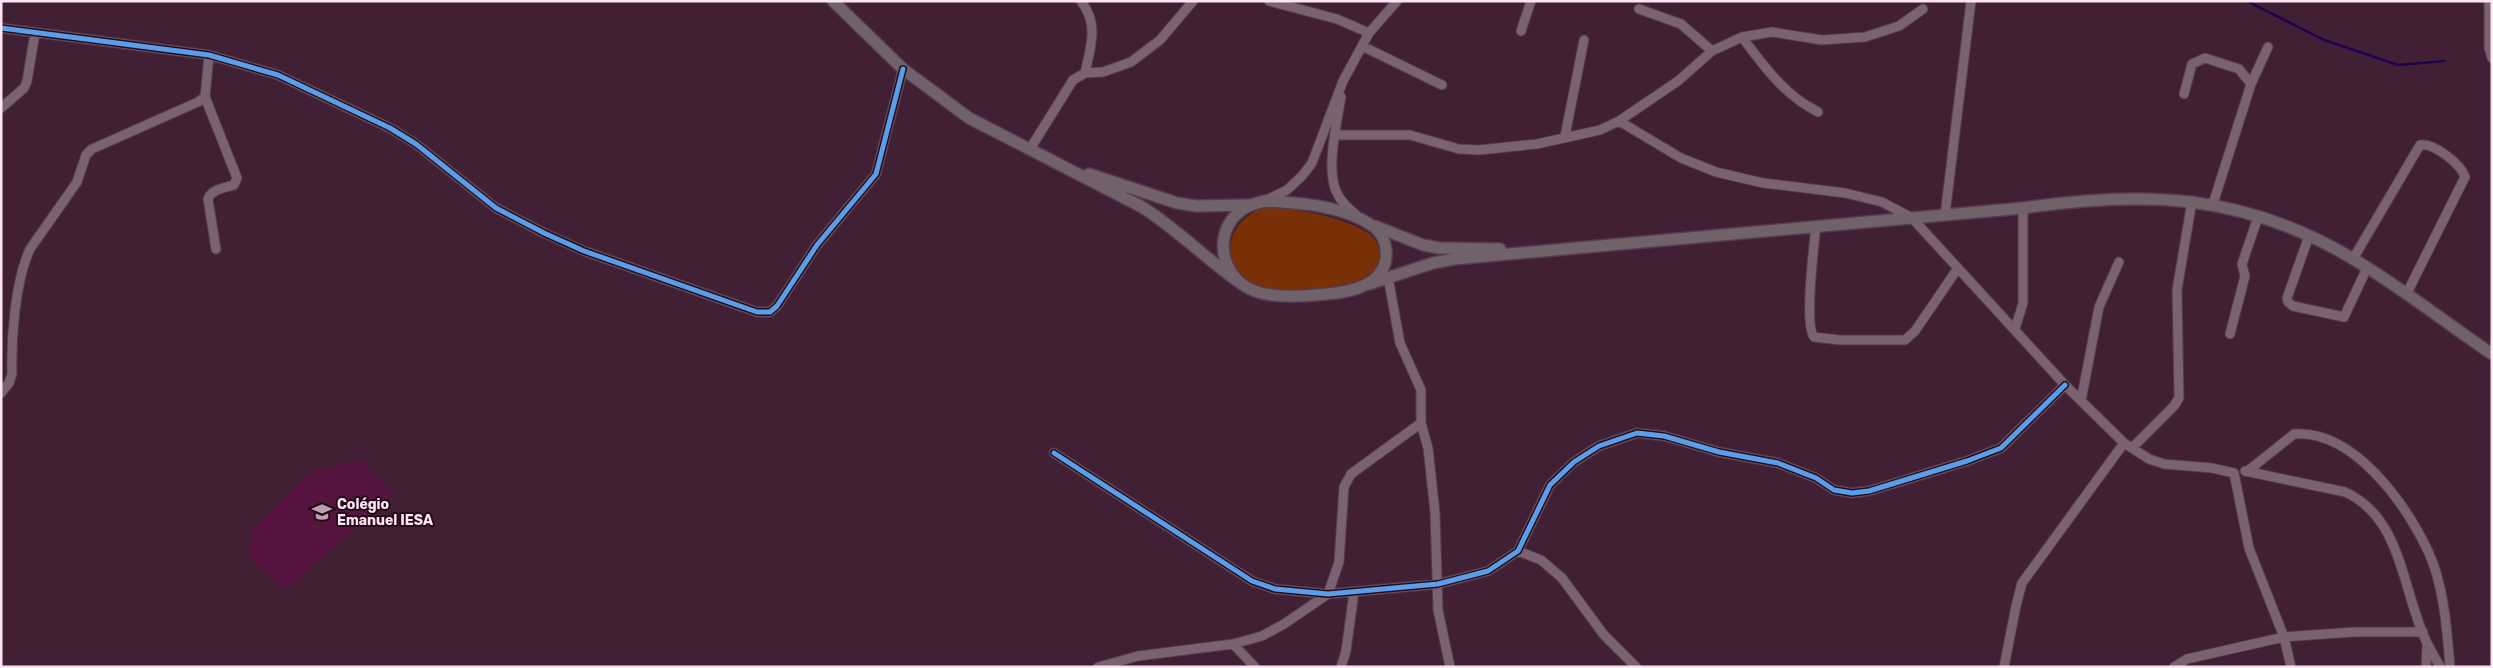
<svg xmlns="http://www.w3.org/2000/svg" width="2493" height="668" font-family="Rubik,sans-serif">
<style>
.built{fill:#55153e}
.green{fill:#793007}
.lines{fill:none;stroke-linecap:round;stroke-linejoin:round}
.stream{stroke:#1f034f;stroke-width:2.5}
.minor-casing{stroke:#533c4b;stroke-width:11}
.major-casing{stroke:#533c4b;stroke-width:14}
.minor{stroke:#7b6270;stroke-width:9}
.major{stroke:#71616b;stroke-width:11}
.cycleway-casing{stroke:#260b1b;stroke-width:8}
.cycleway{stroke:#5a9eea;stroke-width:5}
.labels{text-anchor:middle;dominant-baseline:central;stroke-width:4;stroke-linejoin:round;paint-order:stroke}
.poi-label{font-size:14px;font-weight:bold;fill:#fce5f1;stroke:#260b1b;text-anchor:start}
</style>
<rect width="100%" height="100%" fill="#412035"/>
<!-- built -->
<path class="built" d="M359,460L394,494L286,590L248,558L252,531L310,471Z"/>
<!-- green -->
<path class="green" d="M1265,207C1295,209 1341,216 1368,233C1375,238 1380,246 1380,255C1378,282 1342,287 1322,288C1301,290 1273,292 1254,284C1215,267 1227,219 1265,207Z"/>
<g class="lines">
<!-- stream -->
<path class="stream" d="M2247,1L2324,40L2398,65L2444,61"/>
<defs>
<path id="minor" d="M1081,1C1099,24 1091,46 1085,73
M1269,1L1337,19L1369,33
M2489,1V48L2492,58
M1639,9L1681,24L1712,51
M1,28L209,55L278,75L390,128L416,144L496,208L544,233L584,251L757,312H770L777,306L817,245L876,174L903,69
M1521,31L1531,1
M1742,37C1764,66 1784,95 1818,112
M1362,46L1442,85
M2184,94L2192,64L2205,58L2239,69L2251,84
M205,97L237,178L234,185C224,188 212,189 208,199L216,249
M1341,97C1337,122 1326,167 1336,191C1340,201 1348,208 1356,215
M1,108L24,88L27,81L35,33
M1619,121L1681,158L1716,172L1763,183L1845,193L1882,202L1912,218L2065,385L2124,443L2149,459L2164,464L2212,468L2234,473L2249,548L2284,637L2291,667
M1336,135H1410L1459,149L1479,150L1537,144L1600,130L1619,121L1678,81L1712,51L1742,37L1772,32L1822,40L1865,37L1899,26L1923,9
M1565,136L1584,40
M1030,149L1073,80L1085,73L1103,72L1131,62L1160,40L1193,1
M1265,201L1287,190L1302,176L1312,163L1343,81L1369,33L1397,1
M2213,204L2251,84L2268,47
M1945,215L1971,1
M1816,226C1814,246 1804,324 1814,337L1840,340H1905L1915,331L1958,268
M2309,236L2287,298L2288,302L2293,306L2344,317L2367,268
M2353,259L2420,145C2433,142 2461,164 2465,177L2406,295
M1388,277L1400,343L1421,390V423L1428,448L1435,512L1438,610L1450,667
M2015,329L2023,303V208
M2230,334L2245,276L2242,264L2258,217
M1,393L9,383L12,374C11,338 15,282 30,249L77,182L86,155L92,149L198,102L205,97L209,55
M2081,401L2099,307L2119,262
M2132,448L2174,406L2179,398L2177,290L2192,201
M1054,453L1252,581L1275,589L1328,594L1438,584L1488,571L1518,551L1550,485L1574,462L1599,446L1637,433L1664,436L1719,452L1778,463L1816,478L1834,490L1852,493L1869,491L1967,461L2001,448L2065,385
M2249,470L2294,434C2354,430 2405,503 2428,551C2444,585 2447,630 2450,667
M2245,471L2345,492C2403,518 2402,592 2427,643C2431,651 2436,659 2440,667
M1518,551L1541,560L1562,578L1604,635L1636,667
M1233,644L1255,667
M1098,667L1138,656L1233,644L1262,636L1284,624L1328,594L1339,562L1344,487L1351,474L1421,423
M1341,667L1346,651L1354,592
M2004,667L2016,606L2022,583L2124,443
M2174,667L2187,659L2284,637L2354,632H2423
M2426,667L2427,645"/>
<path id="major" d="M833,1L903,69L969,118L1142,207C1177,229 1206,259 1239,282
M1089,174L1177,203L1196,206L1249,205
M1264,201C1298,203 1342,205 1371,225C1380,230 1385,240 1386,250C1389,283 1354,292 1327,294C1304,296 1274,299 1252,290C1222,277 1213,236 1237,214C1245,206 1254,204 1264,201Z
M1375,226L1423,245L1439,248L1500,249
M1369,284L1433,263L1454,259L2023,208C2146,190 2246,194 2355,260C2402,288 2446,323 2492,354"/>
</defs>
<!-- minor casing -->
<use href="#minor" class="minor-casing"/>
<!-- major casing -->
<use href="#major" class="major-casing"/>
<!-- minor -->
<use href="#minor" class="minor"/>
<!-- major -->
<use href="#major" class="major"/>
<defs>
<path id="cycleway" d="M1,28L209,55L278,75L390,128L416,144L496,208L544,233L584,251L757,312H770L777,306L817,245L876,174L903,69
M1054,453L1252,581L1275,589L1328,594L1438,584L1488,571L1518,551L1550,485L1574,462L1599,446L1637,433L1664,436L1719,452L1778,463L1816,478L1834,490L1852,493L1869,491L1967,461L2001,448L2065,385"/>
</defs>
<!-- cycleway casing -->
<use href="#cycleway" class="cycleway-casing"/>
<!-- cycleway -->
<use href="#cycleway" class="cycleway"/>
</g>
<!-- icons -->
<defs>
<symbol id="school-bare" viewBox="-9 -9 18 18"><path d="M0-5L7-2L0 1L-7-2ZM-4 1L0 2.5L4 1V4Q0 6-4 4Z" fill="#bba0af" stroke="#260b1b" stroke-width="2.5" paint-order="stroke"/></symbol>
</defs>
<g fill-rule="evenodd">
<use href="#school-bare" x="308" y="498" width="28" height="28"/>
</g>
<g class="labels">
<!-- poi labels -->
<g class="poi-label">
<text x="337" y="504">Colégio<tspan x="337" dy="16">Emanuel IESA</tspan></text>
</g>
</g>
<!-- border -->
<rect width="2493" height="668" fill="none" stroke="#fce5f1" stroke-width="5"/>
</svg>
